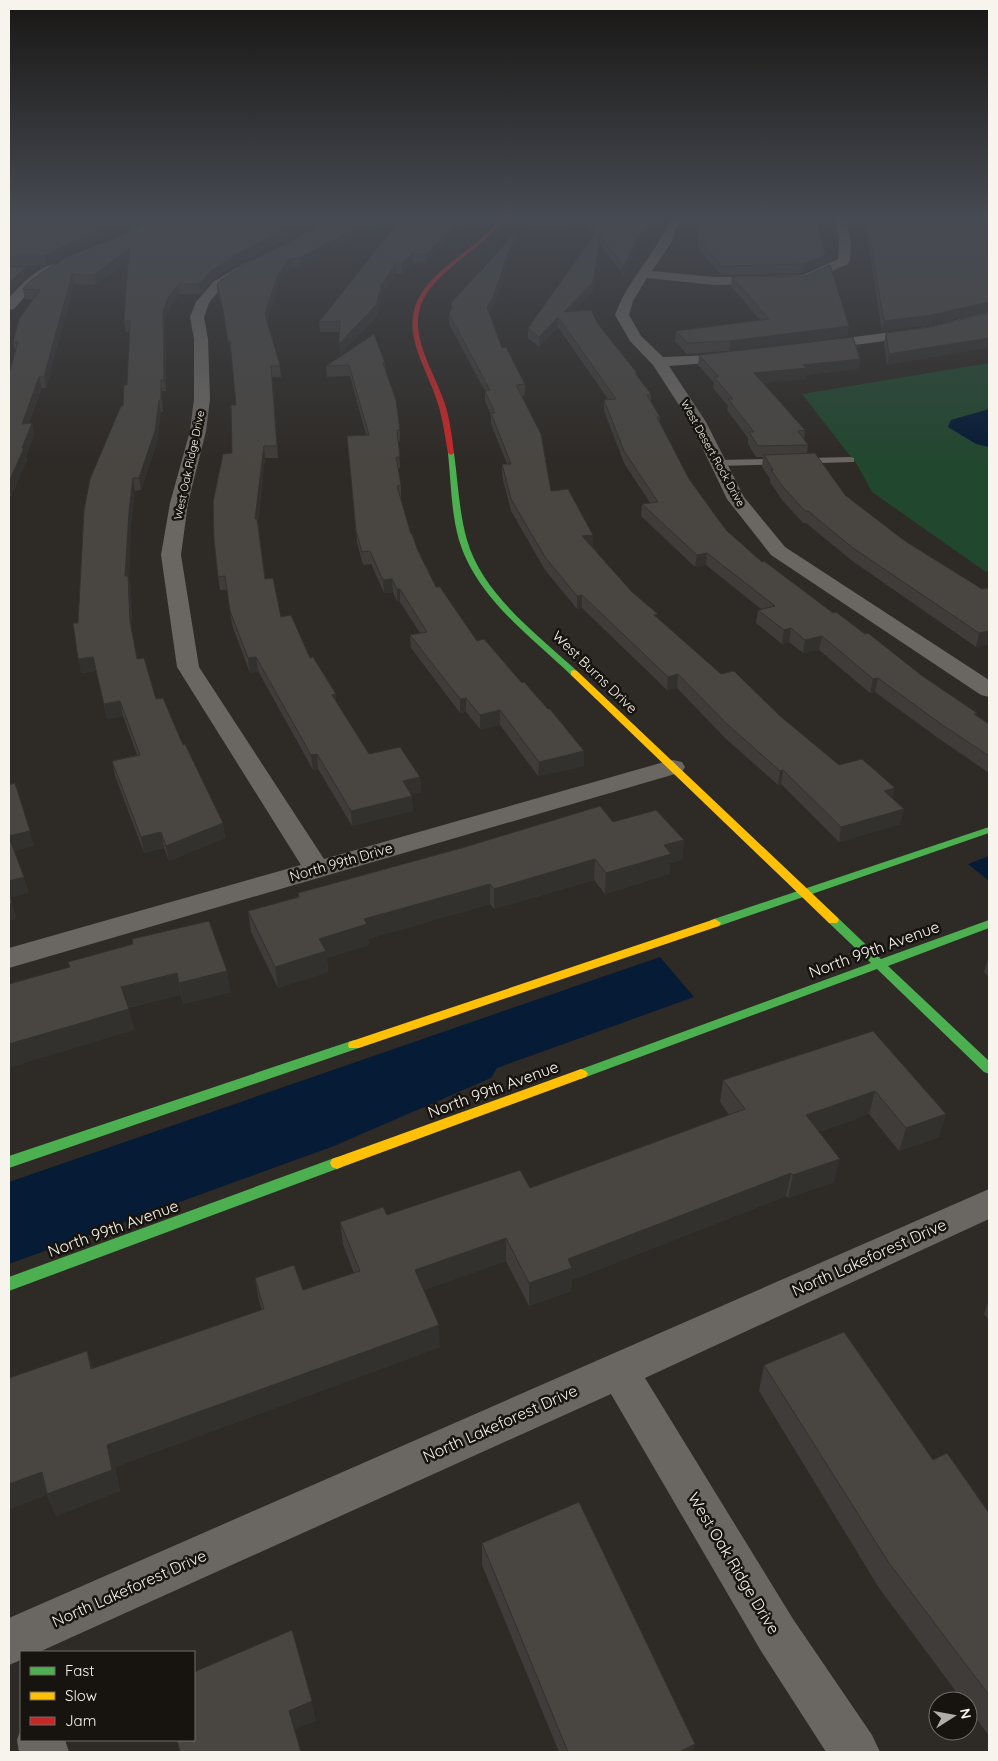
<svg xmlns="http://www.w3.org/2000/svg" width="998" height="1761" font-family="Quicksand,sans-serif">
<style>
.green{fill:#22472f}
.water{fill:#061b35}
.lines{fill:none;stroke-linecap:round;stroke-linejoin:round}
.lane{fill:#6a6662;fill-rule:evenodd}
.street{fill:#6a6662;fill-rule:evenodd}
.fast{fill:#4caf50;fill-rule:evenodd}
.slow{fill:#ffc107;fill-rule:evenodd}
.jam{fill:#c62828;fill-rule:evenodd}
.wall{fill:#3f3c39}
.shaded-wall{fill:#33312e}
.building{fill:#494642;stroke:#33312e}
.labels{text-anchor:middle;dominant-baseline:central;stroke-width:5;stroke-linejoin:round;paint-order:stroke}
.far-street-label{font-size:11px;fill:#f7f3ed;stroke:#171410}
.street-label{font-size:14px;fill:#f7f3ed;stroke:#171410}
.near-street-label{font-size:16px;fill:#f7f3ed;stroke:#171410}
</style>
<rect width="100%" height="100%" fill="#2e2a26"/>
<!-- green -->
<path class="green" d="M989,363V571L986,572L872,492L858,466L802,394Z"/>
<!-- water -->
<path class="water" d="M989,409V447L976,444L948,427L951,420Z
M989,856V881L968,864Z
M660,957L694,997L497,1068L491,1078L334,1146L9,1264V1182Z"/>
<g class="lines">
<!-- lane -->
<path class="lane" d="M851,457L854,458V462L718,466L713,463L718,460Z"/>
<!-- street -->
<path class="street" d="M671,217H681L671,243L652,271L714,277L803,275L838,259L839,241L835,217H845L851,241L850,261L848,264L805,283L714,285L647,278L633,301L629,315L641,336L663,357L740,354L742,357L740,360L735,361L669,366L706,422L744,497L785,547L989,680V697L981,695L771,555L727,499L690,422L653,365L630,341L615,315C628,278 657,254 671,217Z
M249,261L255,265L253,268L221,288L209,303L204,317L208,339L210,399L206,431L188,503L181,555L199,667L324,859L664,762L673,760L682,762L685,767L682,772L9,968V948L301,865L177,667L161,555L170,503L190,431L194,399V339L190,317L196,302L213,282Z
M53,264L59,268L57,271L33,287L14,309L9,310V298C20,285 36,269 53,264Z
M989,312V320L929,335L817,350L812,349L810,346L812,343L817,342L929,327Z
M989,1189V1219L645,1378L793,1619L872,1735L880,1752H826L761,1651L611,1394L39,1652H21V1660L9,1665V1618Z
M21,1729V1740H65L69,1752H19L17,1740Z"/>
<!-- fast -->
<path class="fast" d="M451,451L454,453C458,482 459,512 467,540C483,595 537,634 577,671V675H571C530,636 476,597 459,540C451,512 451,482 448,453Z
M989,827V833L719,926L715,927L709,923L711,920Z
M833,916L837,917L881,959L989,920V928L888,966L989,1061V1074L984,1072L877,969L586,1077L581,1079L576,1077L574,1074L576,1071L871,963L829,923L827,920L829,917Z
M354,1040L359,1042L360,1045L359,1048L9,1168V1156Z
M337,1157L342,1159L344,1163L342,1167L9,1291V1277Z"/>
<!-- slow -->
<path class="slow" d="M574,670L577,671L837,917L839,920L837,923H829L571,675V671Z
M715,919L721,923L719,926L359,1048H349L348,1045L349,1042Z
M581,1069L586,1071L588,1074L586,1077L342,1167L337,1169L332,1167L330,1163L332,1159Z"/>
<!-- jam -->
<path class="jam" d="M502,217H506C486,244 456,259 434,284C398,323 432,364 445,404C450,420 452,437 454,453L451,455L448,453C445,437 443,420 438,404C425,361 393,325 429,283C451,258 482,244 502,217Z"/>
</g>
<!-- wall -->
<path class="wall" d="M9,217L80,248L46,265L9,266Z
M402,217H470L425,264L413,263L402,274L397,273L382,294L377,316L340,355L339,332H320L319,322Z
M530,217H572L569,226H530Z
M625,217H649L648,233L637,245L624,276L600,245L593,291L573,311L598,324L637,373V376L651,394V402L660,417V423L689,479L726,530L762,562L921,675L977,713L976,715L989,724V773L938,738L875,692L870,693L819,650L803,653L789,642L782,644L756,623L758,610L761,609L706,565L695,567L641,516L642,504L650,503L624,463L604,411V400L608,399L558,327L539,347L528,338V328L593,236L587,228L588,220L625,221Z
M702,217H835L834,223H816L825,263L803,273L721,275L697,247Z
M846,217H989V311L929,325L882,331L865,224L849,223Z
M154,222L301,232L245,259L212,280L200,294H180L170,307L165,321L166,391H162L163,412H161L157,442L141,490L135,491L131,524L129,578L131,589L132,634L137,659L156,699L183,745L223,823L225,838L169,861L164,848L144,853L115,776L112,761L137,755L123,716L107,719L96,671L81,673L78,623L127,385L130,331L126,332L124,321L128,260L96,285L74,284L46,388H42L29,423H32L34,435L26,456L27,460L11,496H9V374L15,351L13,342L33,299H25L23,289Z
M310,231L299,268L292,267L279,284L267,322L280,366L281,377H272L278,458H265L258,521L265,579L281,617L336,694V702L369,754L420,777L421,792L411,794L413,811L352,826L318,769L313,770L258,671L250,673L232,625L227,590H220L218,577L232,453L236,405L231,352H230L224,314L218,295L217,285Z
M516,241L493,307L489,313L502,348L525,384V395L522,396L551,491L592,547L632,592L658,618L721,674L780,716L839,765L893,799L904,809L900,824L839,842L781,784L778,785L725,738L677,688L667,690L582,608L577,609L545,570L511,511L502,476V464H507L491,424V415L485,401V391L449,324V314L451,310V303Z
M732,277L849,326L847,336L729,351L687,354L675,341L676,331L760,320L731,286Z
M931,327L887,365L884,343L886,333Z
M699,355L860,359L858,369L806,375L805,379L763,383L805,430L804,439L808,445L807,454L845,495L989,644L976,647L851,560L806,523H803L782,500L770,482V479L762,467L763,457H756L748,444V438L727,410L728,406L713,388L714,383L698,365Z
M385,363L386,372L400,430V441H398L400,468H398L401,485V498H400L411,534L418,551L436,587L477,641L522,683L584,751V766L538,776L500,725L480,729L466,712L460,713L411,648L410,635L420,633L400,602H397L393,592L384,593L371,564L363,565L357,543L348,447L366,435L350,376L327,377L326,366Z
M613,822L684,840L682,860L670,863L669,874L605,894L594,880L494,909L490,904L368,939L369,945L327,958L328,972L278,988L251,932L248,911L298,897V893Z
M133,944L231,992L184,1004L181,995L128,1008L134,1030L70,967Z
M989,956V977L984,972Z
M873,1031L939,1137L899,1151L869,1114L819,1132L834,1182L788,1198L786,1196L572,1280L571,1291L529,1306L506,1261L424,1290L440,1347L115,1467L120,1491L56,1516L47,1495L87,1351L93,1368L262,1310L259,1301L255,1278L303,1290L354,1273L343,1245L340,1222L387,1215L530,1188L729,1115L720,1102L723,1080Z
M989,1300V1320L984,1314Z
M764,1365L933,1460L989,1513V1736L968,1707V1701H963L879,1588L759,1391Z
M482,1543L693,1752H559L482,1565Z"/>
<!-- shaded-wall -->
<path class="shaded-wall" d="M137,217H160L80,248L46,265L44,256L79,239Z
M311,217H324L301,232L245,259L212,280L200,294L199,284L211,271L244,250Z
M378,217H395L299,268V258Z
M462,217H470L425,264V255Z
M569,217H572L569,226Z
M649,224L648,233L637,245L624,276V267L638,236Z
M516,232V241L493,307L487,317V307Z
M600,236V245L593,291L564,322V312Z
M129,249L130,258L96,285L94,275Z
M413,253V263L402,274L401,264Z
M826,254L825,263L803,273L804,264Z
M291,258L292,267L279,284L266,325L265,314L278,274Z
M396,264L397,273L382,294L377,316L340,355L339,344Z
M27,267L29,277L19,285L9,297V284L17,275Z
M72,274L74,284L46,388L44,377Z
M179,284L180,294L170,307L165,321L166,391L164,380L163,311L168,297Z
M989,302V311L929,325L882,331L884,321Z
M558,317V327L539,347V337Z
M849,326L847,336L729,351L730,341Z
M989,338V348L887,365L889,354Z
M228,341H230L232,352H230Z
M860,359L858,369L806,375L805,379L753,384L754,373L803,365Z
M39,377L42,388L24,435L22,424Z
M161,380L162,391L163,412L161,400Z
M159,400L161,412L157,442L141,490L139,478Z
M32,423L34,435L26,456L27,460L11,496L9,488V482Z
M264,446L265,458L256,532L255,519Z
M133,478L135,491L131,524L129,578L131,589L132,635L130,621L125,576L129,512Z
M593,535V547L582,548V536Z
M707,553L706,565L695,567L697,555Z
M392,579L393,592L384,593L383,580Z
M397,589H400V602H397Z
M582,595V608L577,609V596Z
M791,628L789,642L782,644L784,630Z
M989,631V644L976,647L979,633Z
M822,636L819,650L803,653L805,640Z
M93,657L96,671L81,673L78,659Z
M256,657L258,671L250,673L248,658Z
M678,674L677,688L667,690L668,677Z
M878,678L875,692L870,693L873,679Z
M336,694L337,709L332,695Z
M466,698V712L460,713V699Z
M120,701L123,716L107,719L104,704Z
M500,710V725L480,729V715Z
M584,751V766L538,776L539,762Z
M317,754L318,769L313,770L311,755Z
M783,770L781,784L778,785L780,771Z
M420,777L421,792L404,796L403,781Z
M895,788L892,803L884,791Z
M412,796L413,811L352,826L351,811Z
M904,809L900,824L839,842L841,827Z
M223,823L225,838L169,861L166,846Z
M30,831L34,846L13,852L9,836Z
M161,832L164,848L144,853L141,837Z
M684,840L682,860L670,863L669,874L605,894L606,873L664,845Z
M595,859L594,880L494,909V889Z
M24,877L29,893L10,898L9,894V881Z
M490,884V904L368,939L369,945L327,958L328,972L278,988L275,967L319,939L364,919Z
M12,903L17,919L9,921V904Z
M227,971L231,992L184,1004L179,983Z
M177,973L181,995L126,1008L121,987Z
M129,1009L134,1030L9,1068V1044Z
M875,1091L869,1114L801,1138L806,1115Z
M946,1114L939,1137L899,1151L906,1128Z
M840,1159L834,1182L788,1198L793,1175Z
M791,1173L786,1196L572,1280L571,1291L529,1306V1283L568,1259Z
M506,1238V1261L416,1293L415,1270Z
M439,1325L440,1347L115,1467L120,1491L56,1516L47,1495L9,1510V1484L107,1445Z
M87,1351L95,1373L91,1369Z
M312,1701L316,1721L294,1730L289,1711Z
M695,1744L693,1752H679Z"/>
<!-- building -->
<path class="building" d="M9,217H137L79,239L44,256H9Z
M164,217H311L300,224L244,250L211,271L199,284H179L168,297L163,311L164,380H161V400H159L155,431L139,478H133L129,512L125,576H128L130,621L137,659L144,658L156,699L163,698L183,745L185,744L223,823L166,846L161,832L141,837L112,761L140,755L120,701L104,704L93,657L78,659L73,623H78L84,510L90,479L121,406H123L124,385H127L130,321H124L129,249L94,275L72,274L44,377H39L22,424L32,423L22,448H24L9,482V374L18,342H13L19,319L40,290L23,289L28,283L47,269L67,257L154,222Z
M330,217H378L299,258H291L278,274L265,314L280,366H271L277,446H264L255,519H257L265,579L273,578L281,617L291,615L310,658L313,657L336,694L332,695L369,754L400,747L420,777L403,781L412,796L351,811L317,754L311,755L256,657L248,658L230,611L225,576L218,577L214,540L213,502L223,454L232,453L231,405H236L230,341H228L222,304L217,285L221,280L254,259L310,231Z
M402,217H462L425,255L413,253L401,264H396L382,284L376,305L339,344L340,321L319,322Z
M530,217H569V218Z
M625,217H649V224L638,236L624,267L600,236L593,282L564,312L591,310L598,324L637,373H635L651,394L647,395L660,417H657L689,479L726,530L762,562L764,561L833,613L836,612L865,634L868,633L921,675L977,713L974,714L989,724V756L941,724L878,678L873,679L822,636L805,640L791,628L784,630L758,610L775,606L707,553L697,555L642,504L658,502L624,451L604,400L616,399L558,317L539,337L528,328L597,231L588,220L625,221Z
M702,217H814L826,254L804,264L722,266L698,238Z
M866,217H989V241H986L989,245V302L931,315L884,321Z
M516,232L493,297L487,307L502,348L506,347L525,384L516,385L541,434L551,491L568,489L593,535L582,536L632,592L658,614L654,615L721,674L734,671L780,716L839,765L862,759L895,788L884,791L904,809L841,827L783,770L780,771L727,724L678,674L668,677L582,595L577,596L545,557L511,499L502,464H511L491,413H495L485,391L490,390L449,314L452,307L451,303Z
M830,265L849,326L730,341L688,343L676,331L769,319L732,277L806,276Z
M9,267H27L17,275L9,284Z
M989,313V338L889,354L886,333L931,327Z
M374,334L385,363H383L396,400L400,430H397L400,457H396L401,485L397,486L411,534H412L418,551L436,587H440L477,641L484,639L522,683L524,682L548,709H550L584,751L539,762L500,710L480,715L466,698L460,699L410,635L427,632L400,589H397L392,579L383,580L370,551L362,552L356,531L347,436L369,435L349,365L326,366Z
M853,337L860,359L803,365L807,368L754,373L805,430L798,431L808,445L758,446L749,432H754L728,399H733L714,377H719L699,355Z
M815,453L845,495L905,541L982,589L987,588L989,589V631L979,633L853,548L808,511H805L784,488L771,470H773L764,455Z
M15,783L30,831L9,836V785Z
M600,806L613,822L656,810L684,840L664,845L671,854L606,873L595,859L494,889L490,884L364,919L367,924L319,939L326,951L275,967L248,911L299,897L298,893L465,847Z
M9,837L24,877L9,881Z
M9,892L12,903L9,904Z
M209,921L227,971L179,983L177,973L121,987L129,1009L9,1044V984L70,967L68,962L133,944L132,939Z
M873,1031L946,1114L906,1128L875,1091L806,1115L840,1159L793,1175L791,1173L568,1259L572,1268L529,1283L506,1238L415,1270L439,1325L107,1445L112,1470L47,1494L42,1472L9,1484V1378L87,1351L91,1369L264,1309L255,1278L294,1265L303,1290L360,1271L340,1222L383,1207L387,1215L520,1170L530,1188L745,1109L723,1080Z
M844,1332L933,1460L947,1453L989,1513V1695L889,1563L764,1365Z
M579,1502L695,1744L679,1752H568L482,1543Z
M292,1630L312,1701L289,1711L301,1752H180L177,1740H194V1672Z"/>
<!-- sky -->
<linearGradient id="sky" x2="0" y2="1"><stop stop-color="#191715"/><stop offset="0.47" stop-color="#464a52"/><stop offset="1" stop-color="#464a52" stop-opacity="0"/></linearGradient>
<rect width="998" height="463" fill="url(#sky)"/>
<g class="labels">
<!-- far-street labels -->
<g class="far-street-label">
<text transform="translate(713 453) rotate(61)">West Desert Rock Drive</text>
<text transform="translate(189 465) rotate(-78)">West Oak Ridge Drive</text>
</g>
<!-- street labels -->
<g class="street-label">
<text transform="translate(595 672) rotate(44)">West Burns Drive</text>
<text transform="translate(341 862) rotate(-16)">North 99th Drive</text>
</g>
<!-- near-street labels -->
<g class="near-street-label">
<text transform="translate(874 949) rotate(-20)">North 99th Avenue</text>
<text transform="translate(493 1089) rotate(-20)">North 99th Avenue</text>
<text transform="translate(113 1228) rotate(-20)">North 99th Avenue</text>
<text transform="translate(869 1257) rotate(-24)">North Lakeforest Drive</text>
<text transform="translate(500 1423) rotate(-24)">North Lakeforest Drive</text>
<text transform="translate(734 1563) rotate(59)">West Oak Ridge Drive</text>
<text transform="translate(129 1588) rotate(-24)">North Lakeforest Drive</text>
</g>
</g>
<!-- border -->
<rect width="998" height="1761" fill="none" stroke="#f7f3ed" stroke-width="20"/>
<!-- legend -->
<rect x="20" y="1651" width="175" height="90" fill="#171410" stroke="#716d68"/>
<rect x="30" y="1667" width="25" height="8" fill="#4caf50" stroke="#716d68"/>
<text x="65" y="1676" font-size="15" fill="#f7f3ed">Fast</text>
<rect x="30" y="1692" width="25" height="8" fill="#ffc107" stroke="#716d68"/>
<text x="65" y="1701" font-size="15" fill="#f7f3ed">Slow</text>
<rect x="30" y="1717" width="25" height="8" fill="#c62828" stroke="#716d68"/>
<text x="65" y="1726" font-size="15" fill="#f7f3ed">Jam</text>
<!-- north arrow -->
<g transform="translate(953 1716) rotate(79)"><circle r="24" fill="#171410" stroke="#716d68"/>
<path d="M0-4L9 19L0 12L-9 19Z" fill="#b1ada7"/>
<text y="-8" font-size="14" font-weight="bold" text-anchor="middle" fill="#f7f3ed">N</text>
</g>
</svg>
